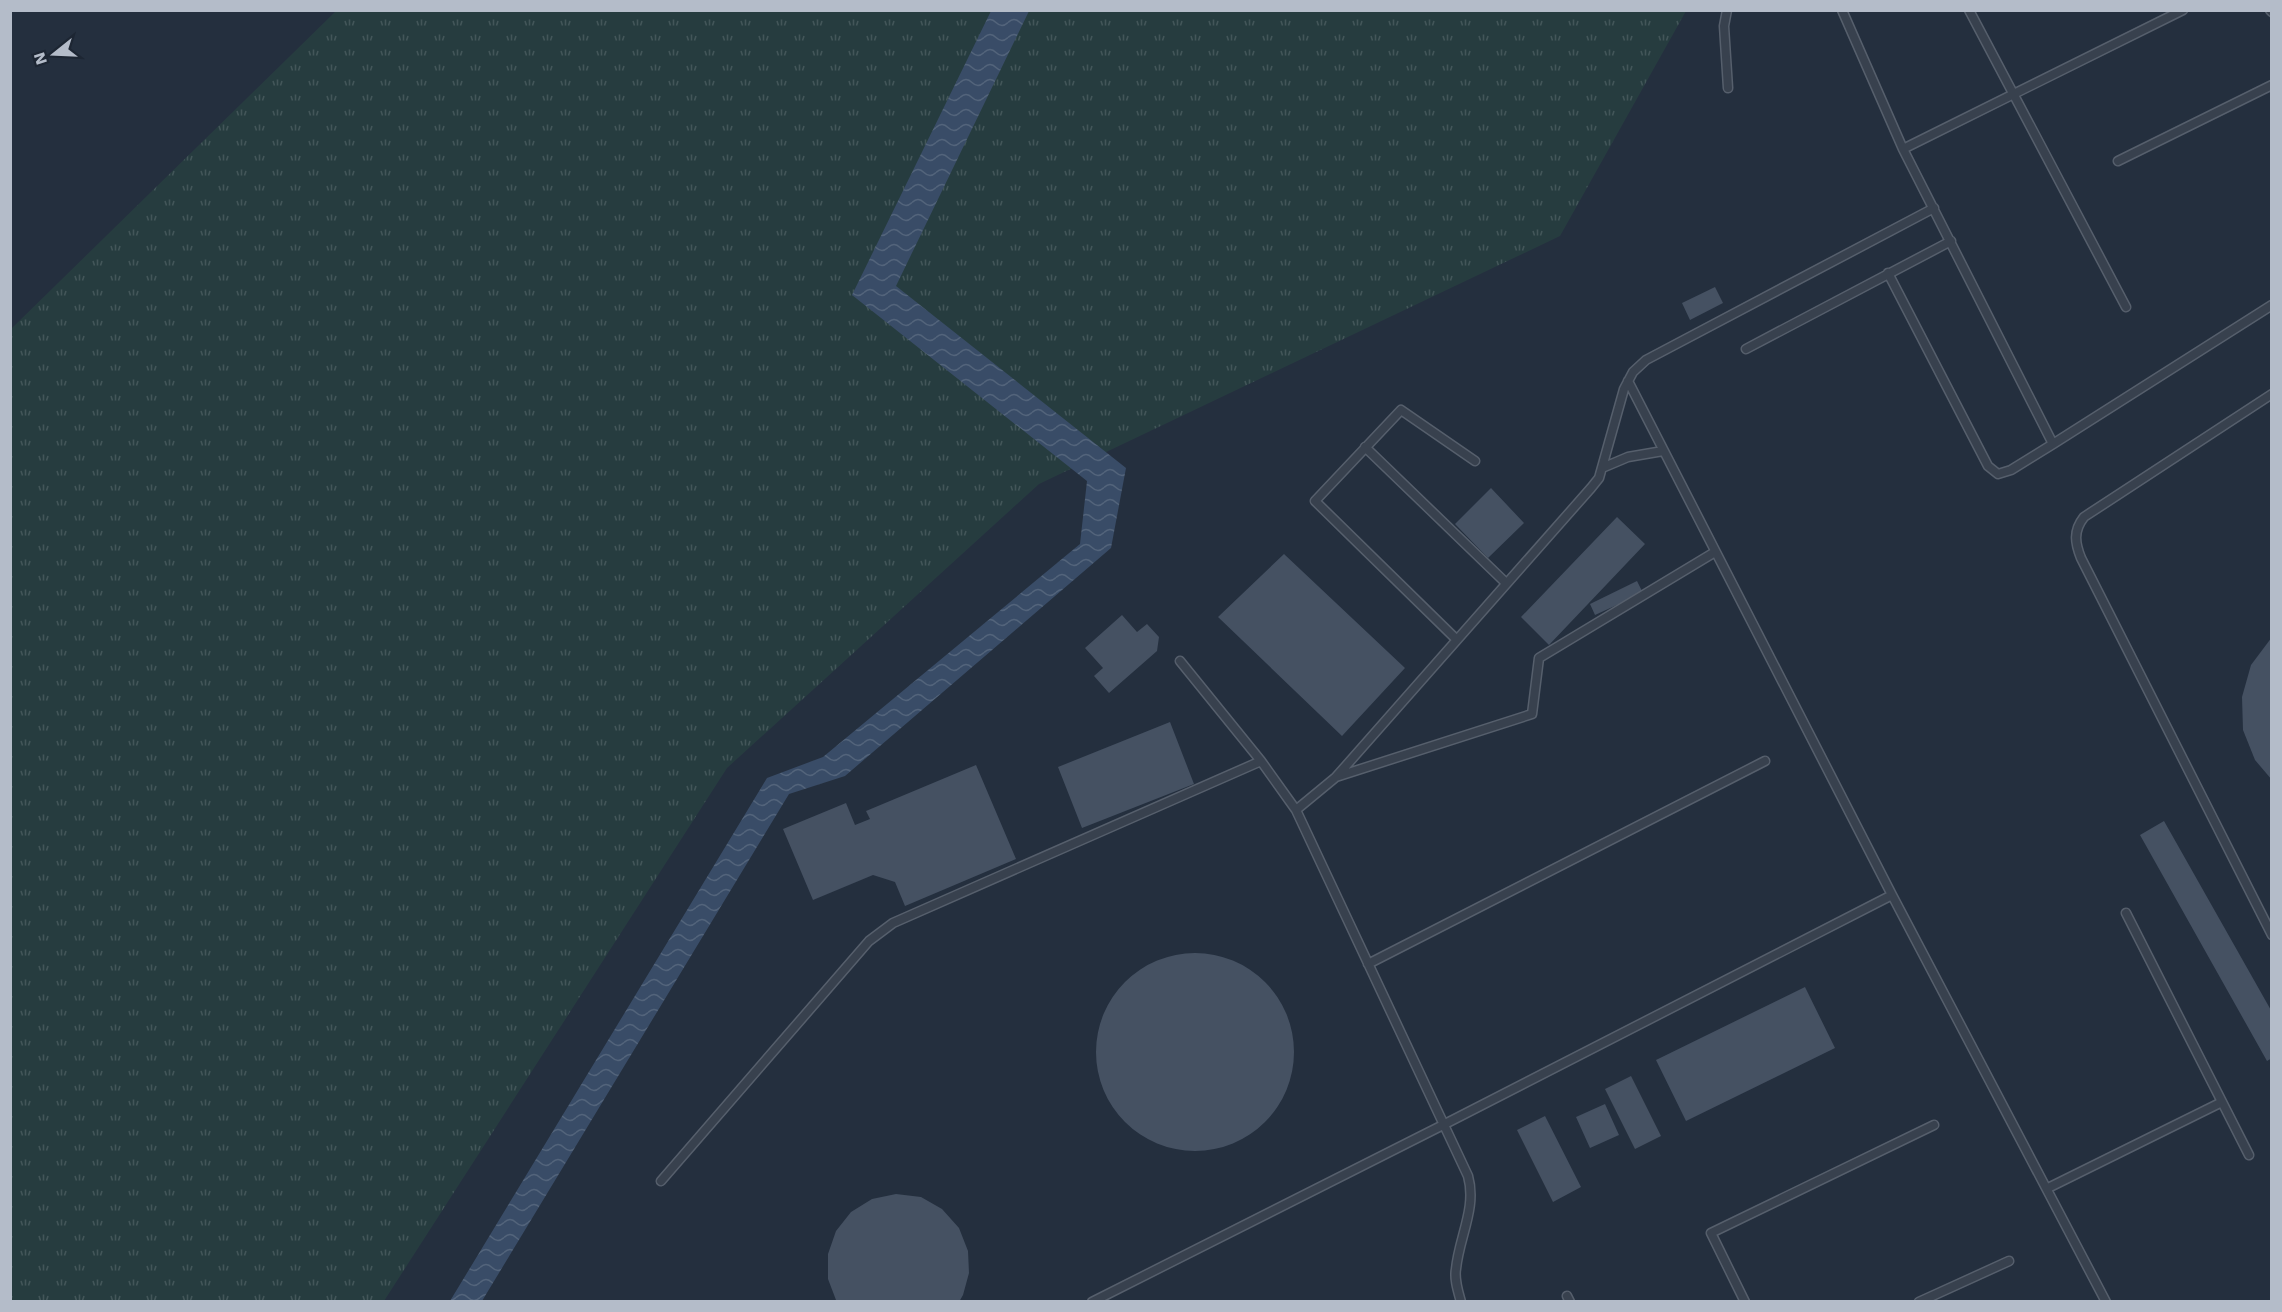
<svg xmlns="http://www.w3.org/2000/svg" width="2282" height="1312" font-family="'Work Sans',sans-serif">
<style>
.grass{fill:url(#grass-tufts)}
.water{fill:url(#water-waves)}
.building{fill:#455162}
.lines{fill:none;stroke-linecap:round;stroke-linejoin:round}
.lane-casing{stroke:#565f6c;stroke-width:11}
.lane{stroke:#38414e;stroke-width:8}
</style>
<defs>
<pattern id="grass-tufts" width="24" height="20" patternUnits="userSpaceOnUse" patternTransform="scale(1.5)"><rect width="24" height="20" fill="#263c3f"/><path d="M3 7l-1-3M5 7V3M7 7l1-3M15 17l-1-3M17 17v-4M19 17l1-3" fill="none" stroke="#435659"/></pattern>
<pattern id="water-waves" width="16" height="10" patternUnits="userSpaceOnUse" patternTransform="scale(1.5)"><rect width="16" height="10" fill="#394c67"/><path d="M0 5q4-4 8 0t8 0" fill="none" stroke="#53647b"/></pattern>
</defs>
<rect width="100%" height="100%" fill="#242f3e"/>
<!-- grass -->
<path class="grass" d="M336,11H1686L1560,236L1039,484L727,768L384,1301L11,1302V329Z"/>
<!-- water -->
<path class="water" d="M991,11H1029L896,286L1126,468L1111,548L845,776L789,794L482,1301H450L767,778L823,757L1080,544L1087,481L852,295Z"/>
<!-- building -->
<path class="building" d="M1715,287L1723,303L1690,320L1682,303Z
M1491,488L1524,523L1488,558L1455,524Z
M1617,517L1645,544L1549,645L1521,617Z
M1284,554L1405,668L1342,736L1218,617Z
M1637,581L1643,593L1595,615L1590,604Z
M1122,615L1137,632L1147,624L1159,637L1157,651L1109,693L1094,676L1103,668L1085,648Z
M2272,637V780L2255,760L2243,730L2242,697L2251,665Z
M1170,722L1194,784L1082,828L1058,767Z
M976,765L1016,859L905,906L895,882L873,875L813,900L783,829L846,803L855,825L870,819L866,811Z
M2164,821L2272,1012V1058L2267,1061L2140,835Z
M1096 1052a99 99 0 1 1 198 0a99 99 0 1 1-198 0Z
M1805,987L1835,1048L1686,1121L1656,1060Z
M1631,1076L1661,1136L1635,1149L1605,1089Z
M1605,1104L1619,1135L1590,1148L1576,1117Z
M1545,1116L1581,1187L1553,1202L1517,1130Z
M896,1194L921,1197L942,1209L959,1228L968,1251L969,1273L963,1295L959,1302L836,1300L828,1279V1254L836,1231L851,1212L872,1199Z"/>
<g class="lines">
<defs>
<path id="lane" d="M1727,10L1724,26L1728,88
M1842,10L1903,149L2053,444
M1969,10L2126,307
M2270,10L2272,12
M1903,149L2183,10
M2118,161L2272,85
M1888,273L1988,466L1998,474L2011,470L2053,444L2272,305
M1746,349L1951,241
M1628,381L1892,895L2106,1302
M2272,394L2084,517C2073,531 2075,543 2081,558L2272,935
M1365,447L1506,583
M1602,468L1628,457L1663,451
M1456,639L1315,501L1401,410L1475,461
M1180,661L1261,761L1296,810L1468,1176C1477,1208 1459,1237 1456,1269C1454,1279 1458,1291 1461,1302
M1336,777L1532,714L1539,658L1715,552
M1296,810L1336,777L1591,488L1599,478L1624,389L1633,372L1646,360L1934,208
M2126,913L2249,1155
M1368,964L1765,761
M661,1181L869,941L893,923L1261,761
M2048,1188L2222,1102
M1567,1296L1570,1302
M1092,1302L1443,1125L1892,895
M1745,1302L1711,1233L1934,1125
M1919,1302L2009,1261"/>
</defs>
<!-- lane casing -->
<use href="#lane" class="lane-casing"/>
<!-- lane -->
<use href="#lane" class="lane"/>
</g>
<!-- border -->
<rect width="2282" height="1312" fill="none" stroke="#b4bcc9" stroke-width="24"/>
<!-- north arrow -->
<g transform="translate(54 54) rotate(252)" stroke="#1d2633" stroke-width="4.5" paint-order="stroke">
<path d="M0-4.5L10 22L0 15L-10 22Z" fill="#b4bcc9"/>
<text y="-9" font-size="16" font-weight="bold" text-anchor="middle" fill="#b4bcc9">N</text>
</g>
</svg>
